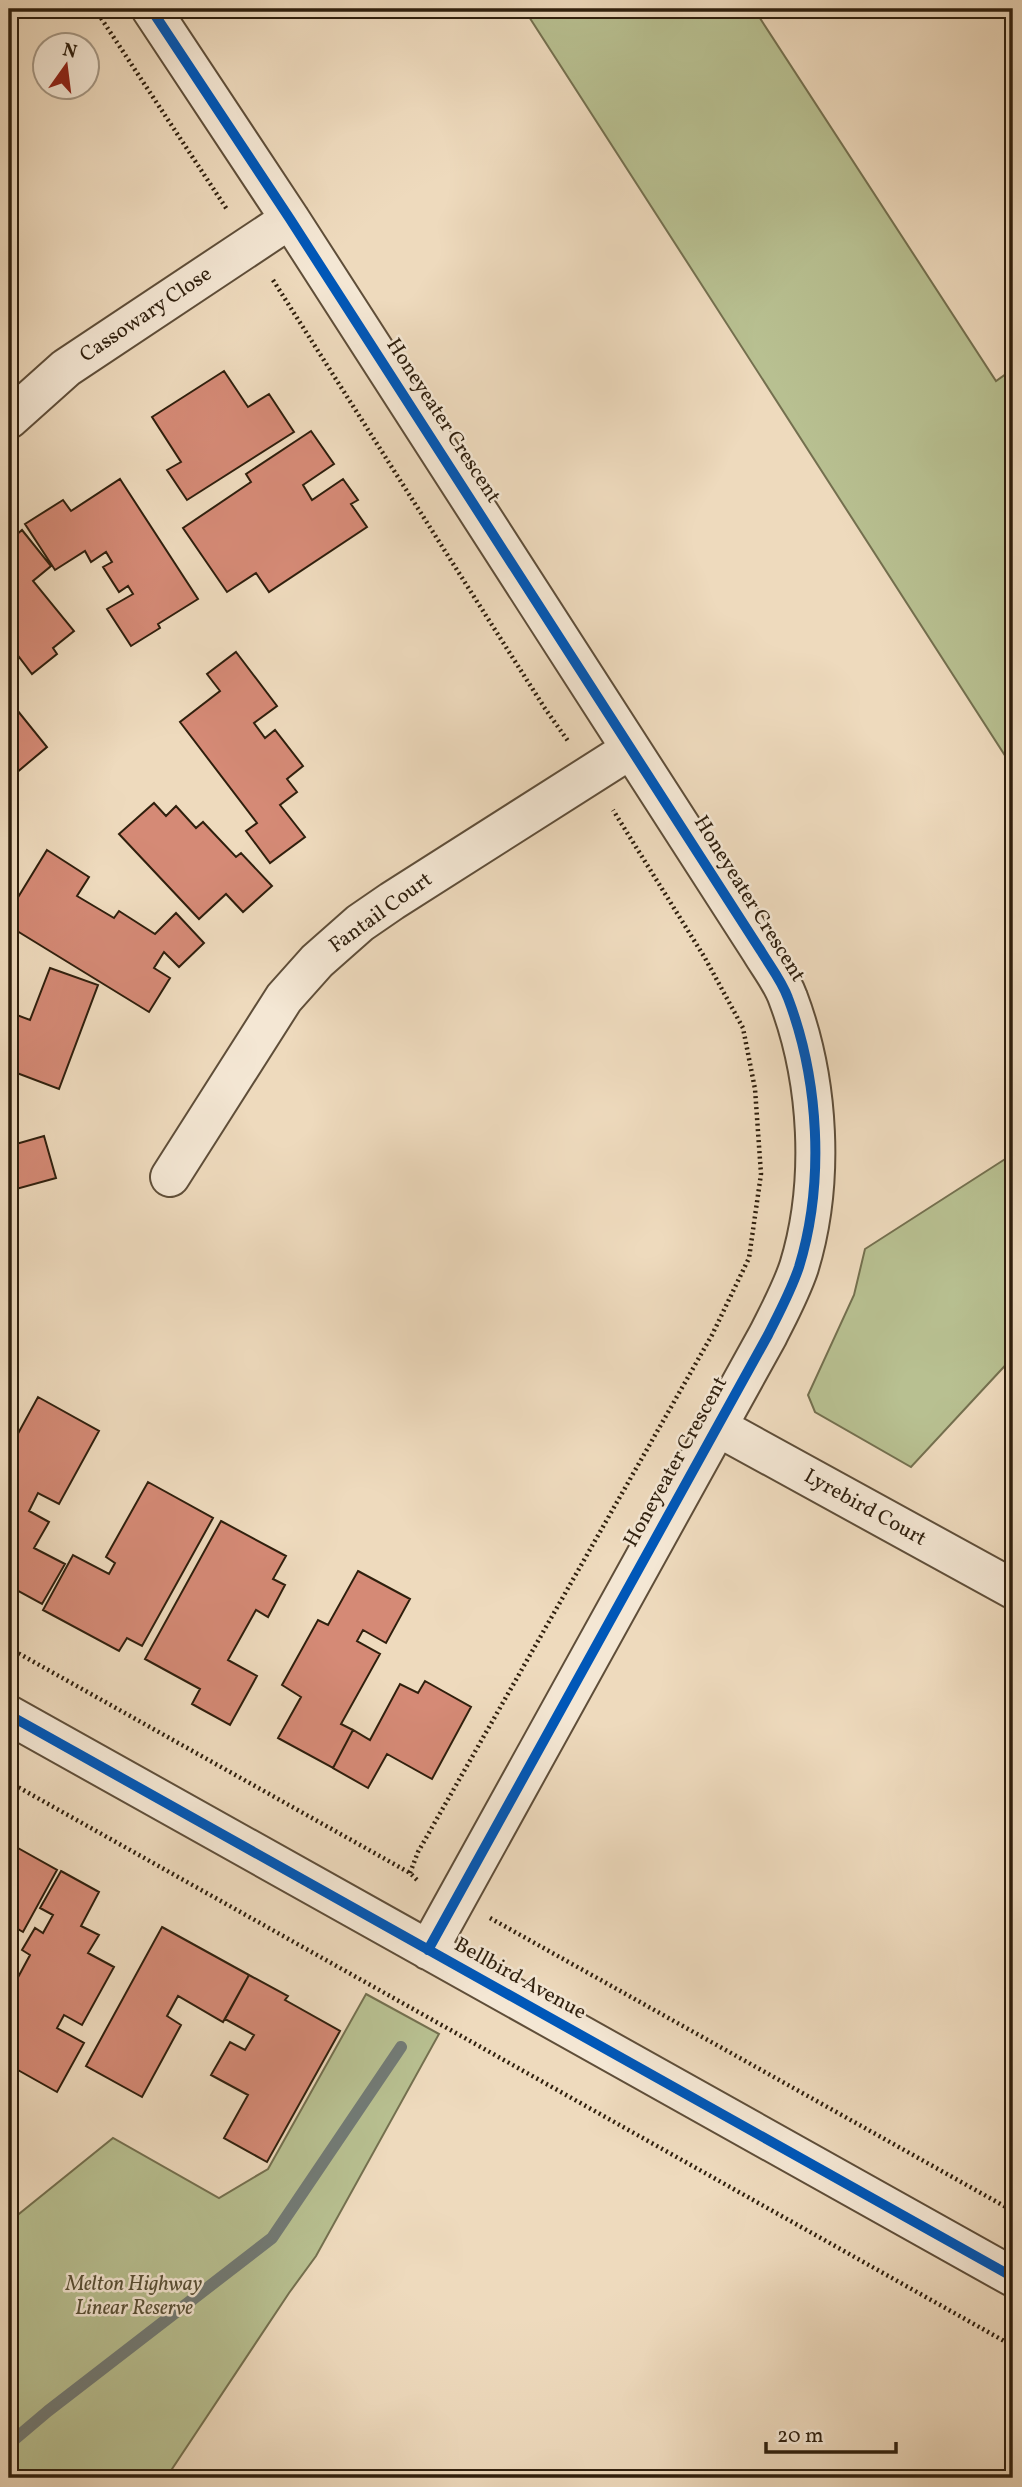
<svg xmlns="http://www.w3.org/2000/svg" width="1022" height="2487" font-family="Vollkorn,serif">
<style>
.green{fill:#b8c091;stroke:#74704f;stroke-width:2}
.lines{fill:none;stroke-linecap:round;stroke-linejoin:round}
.stream{stroke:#727b76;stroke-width:12}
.building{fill:#d58a76;stroke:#2f1f0d;stroke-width:2}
.minor-casing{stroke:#5f4e39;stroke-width:42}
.path{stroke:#2f1f0d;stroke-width:4.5;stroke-dasharray:2 3.5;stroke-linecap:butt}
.minor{stroke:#f4e7d4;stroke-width:38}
.cycleway-casing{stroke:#f4e7d4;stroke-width:15}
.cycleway{stroke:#0057b8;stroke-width:10}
.labels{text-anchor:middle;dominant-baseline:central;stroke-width:5;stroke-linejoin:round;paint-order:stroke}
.street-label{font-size:21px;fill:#2f1f0d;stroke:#f4e7d4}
.park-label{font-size:21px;font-style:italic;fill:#584f35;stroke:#f4e7d4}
</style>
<rect width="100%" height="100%" fill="#eedabd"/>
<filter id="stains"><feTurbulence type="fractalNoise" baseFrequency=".00286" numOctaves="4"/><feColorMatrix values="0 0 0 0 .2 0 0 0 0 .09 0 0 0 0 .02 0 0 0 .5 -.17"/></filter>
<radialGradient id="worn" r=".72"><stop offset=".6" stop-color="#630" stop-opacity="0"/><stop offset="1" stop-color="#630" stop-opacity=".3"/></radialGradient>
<!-- green -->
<path class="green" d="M524,9H754L996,381L1013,369V768Z
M1013,1154V1357L911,1467L815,1412L808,1395L854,1295L865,1249Z
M366,1994L439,2034L316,2256L289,2293L166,2478H9V2222L113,2138L219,2198L268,2169Z"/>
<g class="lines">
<!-- stream -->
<path class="stream" d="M9,2444L48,2411L272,2238L401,2047"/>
</g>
<!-- building -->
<path class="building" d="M224,371L248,407L269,394L294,432L187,500L167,470L181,462L152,417Z
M311,431L334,464L303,485L312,500L343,479L358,500L351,504L367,527L269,592L256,573L227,592L183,528L251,482L246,474Z
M120,479L198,599L158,624L160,628L131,646L107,609L133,594L128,586L119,592L103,567L112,562L106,552L91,562L85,551L55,570L25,524L63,500L71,511Z
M22,530L51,566L33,581L74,631L53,648L57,654L32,674L19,657L9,665V541Z
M236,652L277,706L254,723L265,738L275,730L303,766L287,779L297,792L280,805L305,837L270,863L246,831L257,823L180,722L220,691L207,674Z
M9,700L47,747L9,779Z
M154,803L166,816L176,806L196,828L203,822L236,857L241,853L272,886L243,912L226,894L199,919L119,834Z
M47,850L89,877L77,896L114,918L119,911L155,934L176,913L204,943L179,967L164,952L154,968L170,978L149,1012L9,926V912Z
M50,968L98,985L59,1089L9,1070V1012L30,1020Z
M44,1136L56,1178L9,1191V1146Z
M38,1397L99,1431L59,1504L38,1493L29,1511L49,1522L34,1548L65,1564L42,1604L9,1586V1450Z
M148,1482L213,1518L142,1646L127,1638L119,1651L43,1610L73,1555L109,1574L115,1563L106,1557Z
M221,1521L286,1556L273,1579L285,1585L268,1617L256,1610L228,1660L257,1676L230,1725L192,1704L200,1689L145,1659Z
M358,1571L410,1599L386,1643L363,1630L357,1641L380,1654L341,1724L353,1730L333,1768L278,1738L301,1697L282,1685L318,1620L328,1625Z
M425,1681L471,1707L432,1779L387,1754L368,1788L333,1768L353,1730L370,1740L400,1684L418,1693Z
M9,1843L57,1870L23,1932L16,1928L9,1942Z
M61,1871L99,1892L81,1926L99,1935L88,1953L114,1967L82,2025L64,2015L57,2028L84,2043L57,2092L9,2065V1994L30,1955L22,1950L35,1928L43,1933L53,1915L40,1908Z
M162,1927L249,1975L223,2022L178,1996L167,2016L181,2025L142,2097L86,2066Z
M249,1975L288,1996L285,2000L340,2031L267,2162L224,2138L248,2095L211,2075L230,2042L245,2050L254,2035L225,2019Z"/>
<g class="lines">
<defs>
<path id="minor" d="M151,9L290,219L761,951C770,966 782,981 788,998C819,1080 825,1182 799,1267C791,1291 779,1313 768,1335L428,1950
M9,419L66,368L290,219
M170,1177L284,998L317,961L360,923L392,901L631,749
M718,1427L1013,1589
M9,1715L1013,2277"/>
</defs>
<!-- minor casing -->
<use href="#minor" class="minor-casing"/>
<!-- path -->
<path class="path" d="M95,9L228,211
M273,280L544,707L568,741
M9,1648L410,1873L418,1881
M9,1782L1013,2346
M410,1873L418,1852L712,1335L749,1258L761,1174L755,1089L743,1028L705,958L613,810
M490,1918L1013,2211"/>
<!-- minor -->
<use href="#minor" class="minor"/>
<defs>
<path id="cycleway" d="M151,9L290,219L761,951C770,966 782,981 788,998C819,1080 825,1182 799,1267C791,1291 779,1313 768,1335L428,1950
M9,1715L1013,2277"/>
</defs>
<!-- cycleway casing -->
<use href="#cycleway" class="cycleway-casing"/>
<!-- cycleway -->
<use href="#cycleway" class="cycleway"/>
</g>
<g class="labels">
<!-- street labels -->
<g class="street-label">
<text transform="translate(146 315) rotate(-34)">Cassowary Close</text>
<text transform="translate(443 421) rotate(57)">Honeyeater Crescent</text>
<text transform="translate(749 899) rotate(58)">Honeyeater Crescent</text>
<text transform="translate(381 913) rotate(-36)">Fantail Court</text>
<text transform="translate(676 1462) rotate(-61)">Honeyeater Crescent</text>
<text transform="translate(865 1508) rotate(29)">Lyrebird Court</text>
<text transform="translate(520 1979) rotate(29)">Bellbird Avenue</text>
</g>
<!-- park labels -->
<g class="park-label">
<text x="134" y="2284">Melton Highway<tspan x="134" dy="24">Linear Reserve</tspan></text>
</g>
</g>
<!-- margin -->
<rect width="1022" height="2487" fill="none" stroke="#eedabd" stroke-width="35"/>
<rect x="10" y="10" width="1001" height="2466" fill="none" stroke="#2f1f0d" stroke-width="3.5"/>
<rect x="18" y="18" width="987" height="2452" fill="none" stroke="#2f1f0d" stroke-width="2"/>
<!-- north arrow -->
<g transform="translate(66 66) rotate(14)"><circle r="33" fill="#f4e7d4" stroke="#a59784" stroke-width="2"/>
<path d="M0-5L12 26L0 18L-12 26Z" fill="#8f2418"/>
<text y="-10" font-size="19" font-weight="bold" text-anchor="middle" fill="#2f1f0d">N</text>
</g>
<!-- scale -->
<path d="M766 2442v10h130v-10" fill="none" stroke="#2f1f0d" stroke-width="3.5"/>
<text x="777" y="2442" font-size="21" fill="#2f1f0d" stroke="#f4e7d4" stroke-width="5" paint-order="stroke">20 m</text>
<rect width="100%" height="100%" filter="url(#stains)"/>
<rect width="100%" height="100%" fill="url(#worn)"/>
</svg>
